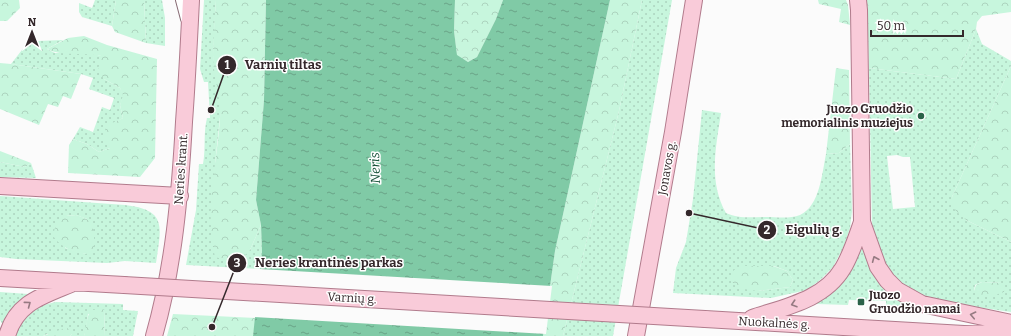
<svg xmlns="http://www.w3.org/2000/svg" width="1011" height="336" font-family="Bitter,serif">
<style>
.grass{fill:url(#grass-dots);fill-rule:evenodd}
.forest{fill:url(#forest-crowns)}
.water{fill:url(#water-ripples)}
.pier{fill:#fbfbfb}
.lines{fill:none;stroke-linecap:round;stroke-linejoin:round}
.minor-casing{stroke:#886b74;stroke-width:12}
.primary-casing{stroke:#b17b8c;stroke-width:18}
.minor{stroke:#fff;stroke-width:10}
.primary{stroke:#f9cbd9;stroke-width:16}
.primary-bridge-casing{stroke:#b17b8c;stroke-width:18;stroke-linecap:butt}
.primary-bridge{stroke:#f9cbd9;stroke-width:16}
.oneway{stroke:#967a82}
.poi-dot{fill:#2b6249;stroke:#fff;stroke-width:1.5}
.labels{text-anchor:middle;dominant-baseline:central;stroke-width:3;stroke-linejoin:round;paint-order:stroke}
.poi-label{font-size:12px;font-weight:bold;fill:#34282b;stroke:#fff;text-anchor:end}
.street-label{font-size:12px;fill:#34282b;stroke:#fff}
.water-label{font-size:13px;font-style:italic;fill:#18523a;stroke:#fff}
.leader{fill:none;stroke:#34282b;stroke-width:1.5}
.callout-dot{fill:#34282b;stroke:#fff;stroke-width:1.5}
.mark-label{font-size:12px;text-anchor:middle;font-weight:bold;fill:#fff}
.callout-label{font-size:13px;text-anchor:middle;font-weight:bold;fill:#34282b;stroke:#fff;stroke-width:3;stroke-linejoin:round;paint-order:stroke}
</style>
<defs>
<pattern id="grass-dots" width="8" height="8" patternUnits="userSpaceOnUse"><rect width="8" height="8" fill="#c7f6dd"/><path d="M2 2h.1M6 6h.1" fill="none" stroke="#acd3be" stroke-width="1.8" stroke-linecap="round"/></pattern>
<pattern id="forest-crowns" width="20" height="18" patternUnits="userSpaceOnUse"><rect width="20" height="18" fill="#c7f6dd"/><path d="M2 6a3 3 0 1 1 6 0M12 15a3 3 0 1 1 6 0" fill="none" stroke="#acd3be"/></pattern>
<pattern id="water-ripples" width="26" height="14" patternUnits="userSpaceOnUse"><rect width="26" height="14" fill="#80caa6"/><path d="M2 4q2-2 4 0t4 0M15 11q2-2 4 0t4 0" fill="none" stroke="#6aa487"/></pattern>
</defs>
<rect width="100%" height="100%" fill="#fbfbfb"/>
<!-- grass -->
<path class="grass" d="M95,0H116L112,26L82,17L79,12V3L92,8Z
M144,0H162L165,18V46L146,43Z
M204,0H216L213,56L220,100V117L215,164L250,250L261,225L262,252L261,269L186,265L196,210L199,164H203C206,149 203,134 207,118H210L208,82H204L200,69Z
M642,0H672L613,336H563L619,111Z
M976,29L982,44L1011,61V66L952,197L966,220L1011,242V312L921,299L905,291L880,259L872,228L869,68L956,79ZM897,155L903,157H910L915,207L893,209L887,156ZM982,282L1002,283L974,291L975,285Z
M63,40L47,49L55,53H90L101,56L104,79L120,88L124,95L120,105L123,118L112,124L110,148L99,152L87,144L73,139L80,127L93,132L102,107L110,110L114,98L89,89L93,78L81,74L11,64L25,46L37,41Z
M702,110L721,113C716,147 708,181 726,213C740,219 751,217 766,217C776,217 790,219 800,215C820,206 822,173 826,154L839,153L850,144L852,211L850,228L844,246L833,267L820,280L807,290L771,298L673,293L676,268L686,242L693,199ZM744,266H774L787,271L793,280L790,287L758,291Z
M0,162L25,167L31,163L36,178L0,177Z
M0,196L125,205C168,210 161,227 156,263L125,261L107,263L16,259L0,257ZM76,215L87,219L86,254L65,248L66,216Z
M862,237L912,307V309L886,307V301L849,300L848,305L817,304L816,301Z
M0,292L28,294L20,300L3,325L0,320Z
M56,302L123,304V310L138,311L133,336H104L105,311L88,314L86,330L84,336H70L72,334H47L43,336H15C16,332 18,328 20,325C29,308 38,306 56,302Z"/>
<!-- forest -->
<path class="forest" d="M0,0H19L20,8L7,21H0Z
M116,0H144L146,43L115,32L112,26Z
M216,0H266L264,100L256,200L261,225L250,250L243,258L226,260L215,257C204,211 217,164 220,118C221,96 213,76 213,55C213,37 215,18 216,0Z
M455,0H503L496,19L477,57L468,62L457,56L454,31Z
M610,0H642L619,111L563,336H543L555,251Z
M818,0H846L848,5L850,25L839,22L841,9L819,4Z
M867,0H1011V12L982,16L977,22L976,29L956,79L869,68Z
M84,36L107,45L157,59L155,158L140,177L68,173L69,145L73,139L87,144L99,152L110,148L104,137L106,126L123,118L120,105L123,95L120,88L104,79L98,70L101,56C84,52 63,57 47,49L68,38Z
M0,63L11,64L81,74L71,99L63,96L58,107L48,104L39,125L0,109Z
M1011,66V242L966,220L954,209L952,197Z
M836,68L849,70L850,144L839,153L826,154Z
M0,151L31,163L25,167L0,162Z
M76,215C80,216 85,218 88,220C95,227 95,242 93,251L86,254C71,251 63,249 53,236L56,223L66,216Z
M744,266H773L787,271L793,280L790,287L758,291L737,288L730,279L734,270Z
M982,282L1002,283L1005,286L1004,292C995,296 982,297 974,291L976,285Z
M100,308L105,310L104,336H84C86,330 87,315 90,312C92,310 97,309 100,308Z
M173,314L256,318L253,336H167Z
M65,328L72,329V334L70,336H43Z"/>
<!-- water -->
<path class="water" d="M266,0H455L454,31L457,55L468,62L477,57L496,19L503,0H610L555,251L543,336H253L262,252L261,225L256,200L264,100Z"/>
<!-- pier -->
<path class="pier" d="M259,269L552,286L546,334L254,317Z"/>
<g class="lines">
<defs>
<path id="minor" d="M181,0L186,19"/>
<path id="primary" d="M858,0L859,10L862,222L878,267L887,280L897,290L922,304L1011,323
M0,186L180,196
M0,278L124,285
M752,318C785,307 824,300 843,268C851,255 857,236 862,222
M705,319L964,334L1011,332
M7,336C16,303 42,296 71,284
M154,336C174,266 180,194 184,122C187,81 189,41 191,0
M636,336L673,132L694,0"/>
</defs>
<!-- minor casing -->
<use href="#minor" class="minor-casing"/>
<!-- primary casing -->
<use href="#primary" class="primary-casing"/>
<!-- minor -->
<use href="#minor" class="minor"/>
<!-- primary -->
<use href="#primary" class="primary"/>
<defs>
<path id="primary-bridge" d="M124,285L705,319"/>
</defs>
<!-- primary-bridge casing -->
<use href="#primary-bridge" class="primary-bridge-casing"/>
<!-- primary-bridge -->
<use href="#primary-bridge" class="primary-bridge"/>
</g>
<!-- one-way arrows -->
<defs><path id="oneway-chevron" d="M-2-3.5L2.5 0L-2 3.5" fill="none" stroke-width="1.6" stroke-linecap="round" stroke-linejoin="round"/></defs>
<g class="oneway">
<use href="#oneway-chevron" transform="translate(875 259) rotate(-113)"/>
<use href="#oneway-chevron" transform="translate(28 304) rotate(-37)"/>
<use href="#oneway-chevron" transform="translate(794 304) rotate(162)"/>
<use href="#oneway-chevron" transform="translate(973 315) rotate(-168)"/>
</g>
<!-- markers -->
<g class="poi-dot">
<circle cx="921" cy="116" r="4"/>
<rect x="857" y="298" width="8" height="8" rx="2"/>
</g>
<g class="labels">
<!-- poi labels -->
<g class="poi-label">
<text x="913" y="109">Juozo Gruodžio<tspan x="913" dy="14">memorialinis muziejus</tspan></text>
<text x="869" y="295" text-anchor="start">Juozo<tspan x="869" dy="14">Gruodžio namai</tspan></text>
</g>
<!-- street labels -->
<g class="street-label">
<text transform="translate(667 168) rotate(-80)">Jonavos g.</text>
<text transform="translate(181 169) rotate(-86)">Neries krant.</text>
<text transform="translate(352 298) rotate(3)">Varnių g.</text>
<text transform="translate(774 323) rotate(3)">Nuokalnės g.</text>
</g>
<!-- water labels -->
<g class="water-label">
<text transform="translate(375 168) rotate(-92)">Neris</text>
</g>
</g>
<!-- callouts -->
<path class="leader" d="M211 110L227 65M689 213L767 230M212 327L237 263"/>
<g class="callout-dot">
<circle cx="211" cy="110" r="4"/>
<circle cx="689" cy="213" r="4"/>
<circle cx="212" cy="327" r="4"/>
<circle cx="227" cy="65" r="10"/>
<circle cx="767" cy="230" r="10"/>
<circle cx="237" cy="263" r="10"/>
</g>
<g class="mark-label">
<text x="227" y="69">1</text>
<text x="767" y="234">2</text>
<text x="237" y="267">3</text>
</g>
<g class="callout-label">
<text x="283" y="69">Varnių tiltas</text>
<text x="814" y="234">Eigulių g.</text>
<text x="329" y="267">Neries krantinės parkas</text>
</g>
<!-- north arrow -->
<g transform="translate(32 32)" stroke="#ffffff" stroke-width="3" paint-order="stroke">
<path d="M0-3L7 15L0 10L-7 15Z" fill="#34282b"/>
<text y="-6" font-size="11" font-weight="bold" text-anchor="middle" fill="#34282b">N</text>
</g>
<!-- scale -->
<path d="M871 30v6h92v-6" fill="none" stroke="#34282b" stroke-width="2"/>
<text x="877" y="30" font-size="12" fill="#34282b" stroke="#ffffff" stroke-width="3" paint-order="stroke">50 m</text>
</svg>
